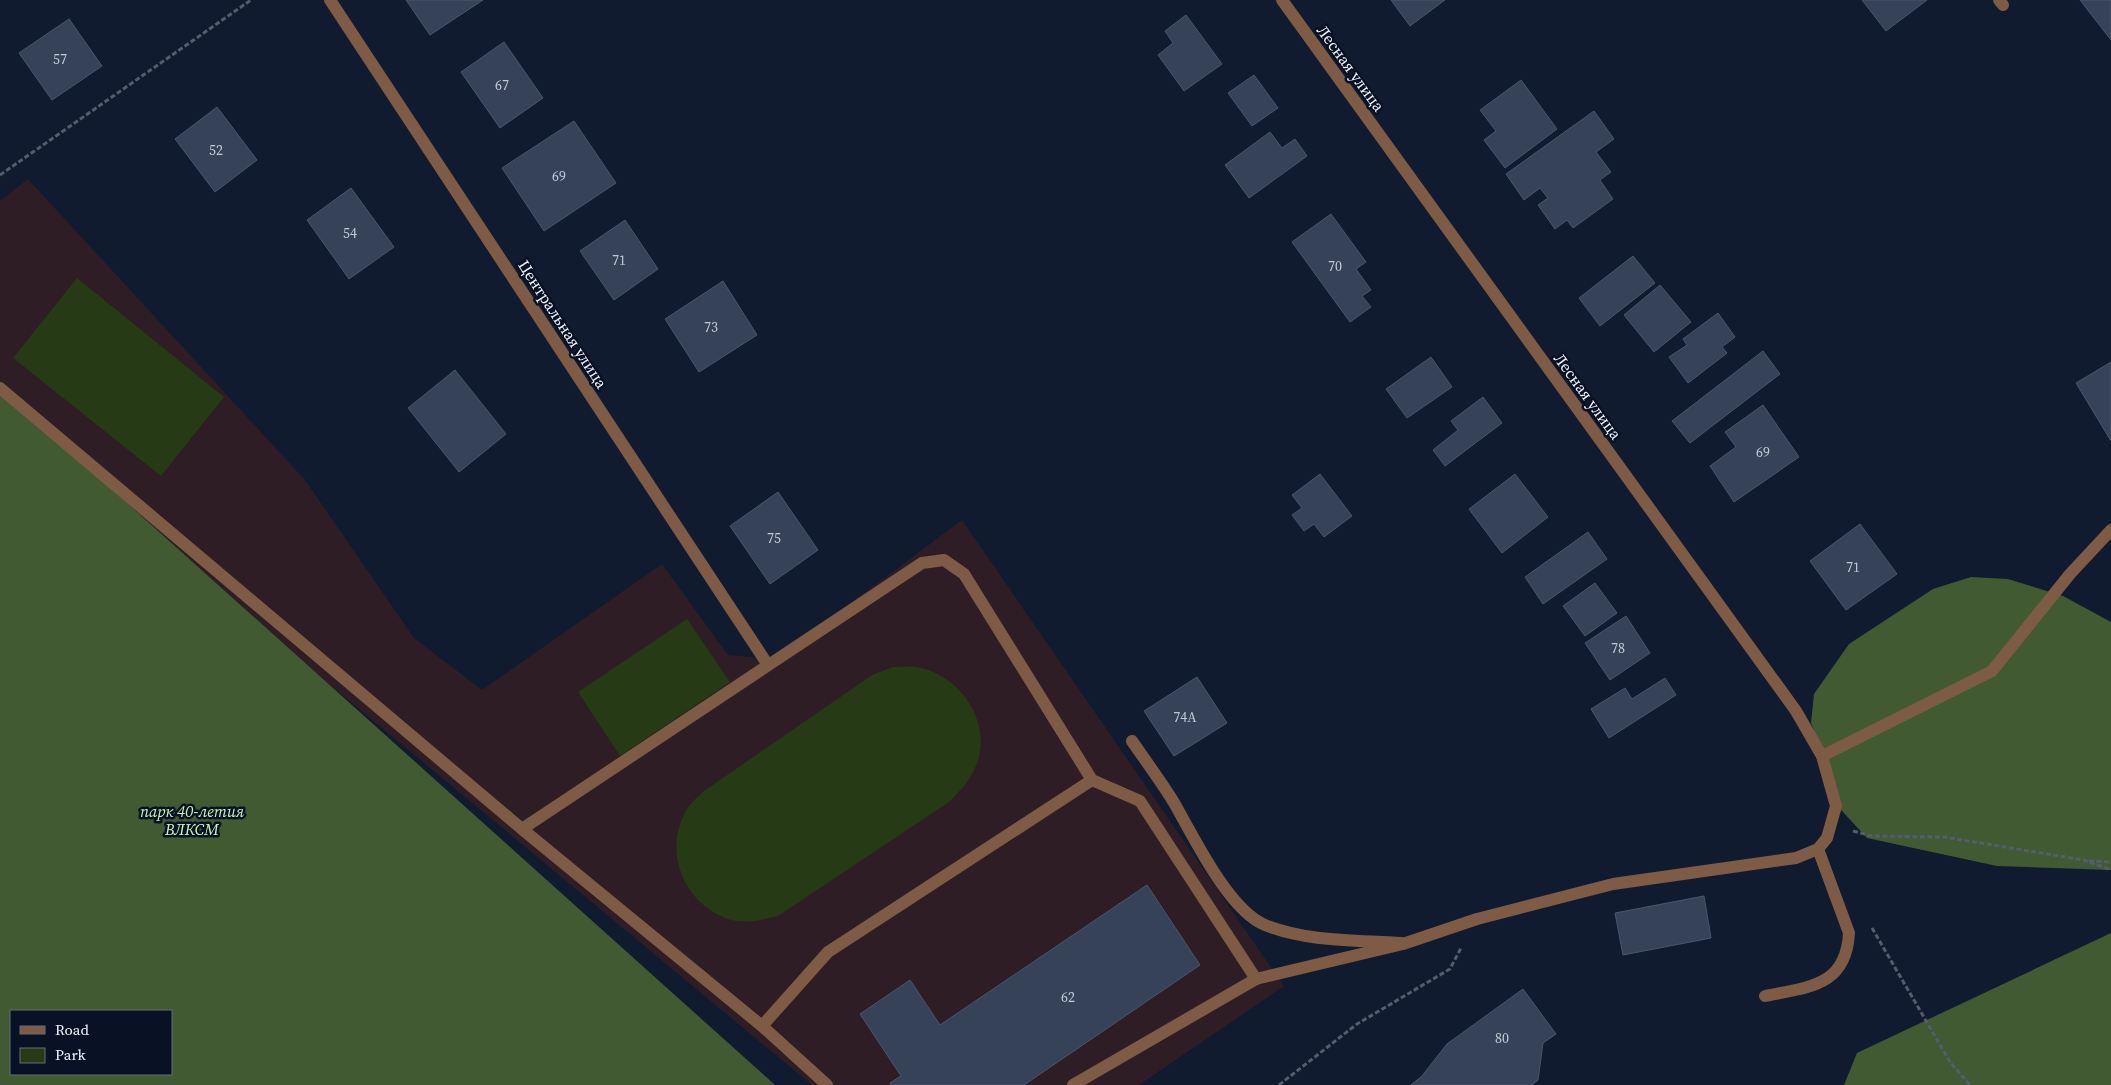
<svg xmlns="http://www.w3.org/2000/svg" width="2111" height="1085" font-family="'Source Serif 4',serif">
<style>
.education{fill:#2e1d24}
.green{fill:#253a15}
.forest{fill:#425a32;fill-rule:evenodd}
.building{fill:#364258;stroke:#4a566d}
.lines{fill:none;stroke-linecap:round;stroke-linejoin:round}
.path{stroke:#545c6d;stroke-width:3;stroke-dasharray:5 2.5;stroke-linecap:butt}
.lane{stroke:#7e5b44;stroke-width:12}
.street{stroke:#7e5b44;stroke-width:12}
.labels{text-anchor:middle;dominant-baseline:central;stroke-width:5;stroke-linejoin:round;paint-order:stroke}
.number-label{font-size:14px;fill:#c2c8d4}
.street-label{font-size:16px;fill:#f0f4fd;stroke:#091225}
.park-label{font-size:16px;font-style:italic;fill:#cbf3b1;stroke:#091225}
</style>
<rect width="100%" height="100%" fill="#111b2f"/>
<!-- education -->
<path class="education" d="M28,179L305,480L414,638L482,690L662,564L728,655L776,659L962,520L1284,986L1139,1085H812L0,411V201Z"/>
<!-- green -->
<path class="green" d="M77,278L224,397L161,476L13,358Z
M687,619L730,682L620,756L578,692Z
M893,667C900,667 909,666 916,667C961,674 995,725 975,768C969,782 960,791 949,802L778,916C761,920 742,925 725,918C683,901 663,851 686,811C690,803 698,797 704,791L872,675Z"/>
<!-- forest -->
<path class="forest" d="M0,389L775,1085H0ZM11,1011H171V1074H11Z
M1971,577L2008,579L2063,596L2111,622V870L1997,866L1867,838L1830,798L1823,753L1811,723L1814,694L1849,644L1933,589Z
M2111,933V1085H1844L1857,1053Z"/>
<!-- building -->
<path class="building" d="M406,0H483L430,35Z
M1391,0H1445L1410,26Z
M1862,0H1927L1886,31Z
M2080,0H2111V40Z
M1186,15L1222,64L1184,91L1158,55L1173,43L1165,31Z
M69,19L102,66L52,100L19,53Z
M504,42L543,98L500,128L461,72Z
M1254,75L1278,108L1252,126L1228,93Z
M1521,80L1557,129L1505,168L1484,140L1496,131L1480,110Z
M217,107L257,160L215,192L175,139Z
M1594,111L1614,139L1596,152L1611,172L1600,180L1613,199L1573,228L1567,220L1555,229L1538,205L1548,198L1540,188L1524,200L1506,174Z
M574,121L616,183L544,231L502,168Z
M1270,132L1282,148L1295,139L1307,156L1249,198L1225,165Z
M351,188L394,247L349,279L307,220Z
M1331,214L1366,262L1356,269L1371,290L1362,296L1371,307L1350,322L1292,242Z
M625,220L658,269L614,300L580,251Z
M1633,256L1655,283L1600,326L1579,298Z
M723,281L757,335L699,372L665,319Z
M1660,285L1691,322L1654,352L1624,315Z
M1718,313L1735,337L1722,347L1727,353L1688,383L1669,357L1687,345L1683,339Z
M1763,351L1780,374L1690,443L1672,421Z
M1431,357L1452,387L1407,418L1386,389Z
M2111,362V441L2076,383Z
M455,370L506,434L459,472L408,408Z
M1483,397L1502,423L1445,466L1433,450L1458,430L1451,421Z
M1763,405L1799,457L1734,502L1710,466L1736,447L1725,432Z
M1320,474L1352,516L1324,537L1314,524L1304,531L1292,515L1302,508L1292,495Z
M1515,474L1548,517L1502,553L1469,509Z
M778,492L818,550L770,584L730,526Z
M1860,524L1897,574L1846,610L1810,561Z
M1588,532L1607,559L1543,604L1525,577Z
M1595,583L1617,613L1585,636L1563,606Z
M1626,616L1650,653L1610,680L1585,643Z
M1197,677L1227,723L1174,756L1144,711Z
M1665,678L1676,695L1609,738L1591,709L1625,688L1632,699Z
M1147,885L1200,965L1024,1085H891L890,1083L901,1076L860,1014L910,980L940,1025Z
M1704,896L1711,938L1623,955L1615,913Z
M1523,989L1556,1034L1543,1043L1538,1080L1532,1085H1411L1422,1076L1447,1044Z"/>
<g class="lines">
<!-- path -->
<path class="path" d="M0,175L251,0
M1853,831L1872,836L1944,837L2084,860L2111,870
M2089,861L2111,862
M1872,928L1950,1062L1970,1085
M1279,1085L1357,1024L1450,969L1461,948"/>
<!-- lane -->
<path class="lane" d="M0,388L522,829L922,563L944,560L964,574L1092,780L1140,801L1256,979L1073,1085
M1132,741C1145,760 1160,780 1173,801C1193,835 1228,910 1265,925C1307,942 1357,940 1401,943
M1822,756L1992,671L2070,574L2111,530
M522,829L762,1026L827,1085
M1765,996C1808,987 1846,987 1849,933L1818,849
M762,1026L828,952L1092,780"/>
<!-- street -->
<path class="street" d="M330,0L768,665
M1999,0L2003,5
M1256,979L1403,944L1477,919L1613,884L1796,858L1818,849L1827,838L1836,806L1822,756L1796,711L1282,0"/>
</g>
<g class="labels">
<!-- number labels -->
<g class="number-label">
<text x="60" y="59">57</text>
<text x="502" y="85">67</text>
<text x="216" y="150">52</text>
<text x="559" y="176">69</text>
<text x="350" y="233">54</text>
<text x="619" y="260">71</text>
<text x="1335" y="266">70</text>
<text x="711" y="327">73</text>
<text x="1763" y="452">69</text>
<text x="774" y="538">75</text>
<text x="1853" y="567">71</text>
<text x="1618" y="648">78</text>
<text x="1185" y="717">74А</text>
<text x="1068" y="997">62</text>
<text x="1502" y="1038">80</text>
</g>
<!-- street labels -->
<g class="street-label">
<text transform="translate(1351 68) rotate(54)">Лесная улица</text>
<text transform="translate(563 324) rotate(57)">Центральная улица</text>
<text transform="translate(1588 396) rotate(54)">Лесная улица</text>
</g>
<!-- park labels -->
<g class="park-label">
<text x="192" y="811">парк 40-летия<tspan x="192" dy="18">ВЛКСМ</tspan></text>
</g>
</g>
<!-- legend -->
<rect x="10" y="1010" width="162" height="65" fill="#091225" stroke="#656c7b"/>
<rect x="20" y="1026" width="25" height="8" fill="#7e5b44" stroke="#656c7b"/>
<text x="55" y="1035" font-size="15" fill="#f0f4fd">Road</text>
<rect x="20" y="1048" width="25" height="15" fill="#253a15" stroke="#656c7b"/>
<text x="55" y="1060" font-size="15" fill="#f0f4fd">Park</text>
</svg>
